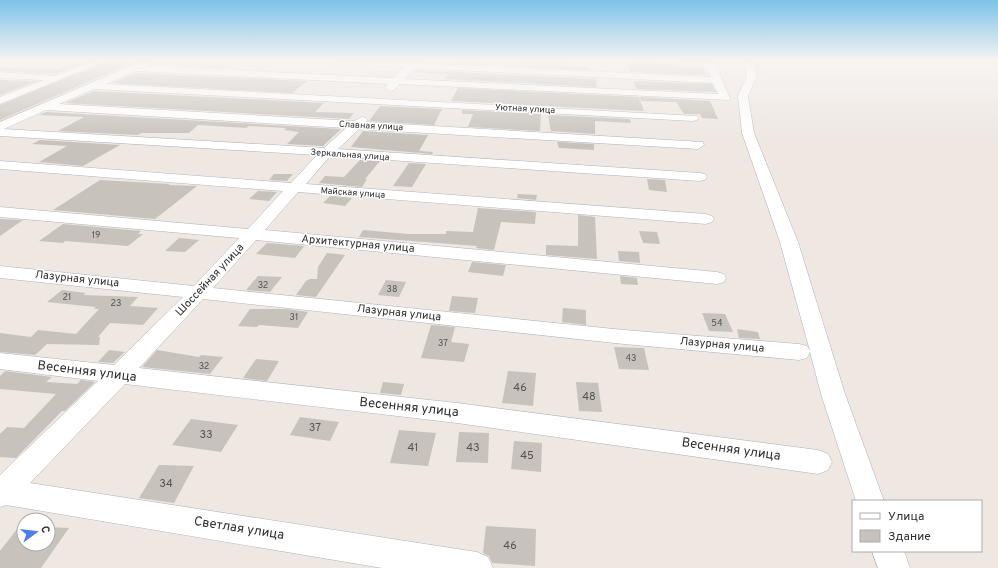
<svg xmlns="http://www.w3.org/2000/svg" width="998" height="568" font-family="Overpass,sans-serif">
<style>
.building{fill:#c7c2bc}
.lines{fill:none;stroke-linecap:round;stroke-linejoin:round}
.minor-casing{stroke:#aeb1b9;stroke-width:1}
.minor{fill:#fff;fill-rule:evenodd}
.labels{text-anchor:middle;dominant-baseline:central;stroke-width:3;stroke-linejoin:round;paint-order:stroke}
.far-street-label{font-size:9px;fill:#2e2e2e;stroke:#fff}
.number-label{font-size:9px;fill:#545352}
.street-label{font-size:11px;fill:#2e2e2e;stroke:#fff}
.near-number-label{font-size:11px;fill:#545352}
.near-street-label{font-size:13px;fill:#2e2e2e;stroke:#fff}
</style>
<rect width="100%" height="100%" fill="#eee7e2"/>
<!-- building -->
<path class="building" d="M81,61H88L56,74L0,71V67L58,70Z
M107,61H137L0,120V105Z
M456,61L493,63L567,61V67H587V70L420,62Z
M626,61L672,63L675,66L702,67L707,75L630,72Z
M152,63H164L231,66L227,68L151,65Z
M415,70L596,79L597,87L444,79L449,74L412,72Z
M136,73L307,81L292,93L112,83Z
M0,80L37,81L0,95Z
M633,81L712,84L716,92L637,89Z
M458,88L639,97L644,111L451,101Z
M94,91L324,103L315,112L354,113L349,119L65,103Z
M640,97L710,101L718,119L702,118L700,114H684L676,102L641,101Z
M380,106L442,109L434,125L369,121Z
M462,110L541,114L540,131L468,127L473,114H462Z
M46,112L341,129L323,146L287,144L299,132L284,130L286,128L249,126L246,128L198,125L189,133H142L137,135L58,131L84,117L39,115Z
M548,115L630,119L631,123L595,121V134L551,131Z
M363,131L428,135L419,151L433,152L432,154L351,147Z
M40,140L120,145L83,166L39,162L67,146L32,144Z
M557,142L594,144V150L559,148Z
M360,160L380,161L365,179H367L362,187L319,183L325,176L344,177Z
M409,163L426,164L412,187L393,186Z
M274,174H293L287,181L269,180Z
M647,179L665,180L667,192L649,190Z
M100,180L170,184L168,185L197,186L155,219L53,210Z
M258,191L277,192L269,201L249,199Z
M518,194L537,195L536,200L517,198Z
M330,196L352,198L345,206L323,203Z
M478,208L536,212L535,224L501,222L494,250L476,248L477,246L359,237L363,230L408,234H446V231L473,232Z
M578,215L595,217L597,259L546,255V245L578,246Z
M0,219L23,220L0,236Z
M63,224L141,231L138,234H143L128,246L65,241L63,243L39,241Z
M639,231L657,232L660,244L643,243Z
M179,238L199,240L185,252L165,251Z
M267,243L304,246L295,258L256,254Z
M618,251L639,252L640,263L619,261Z
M327,253L345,255L316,297L296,295L306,281L310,279H317L318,267Z
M472,262L506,265L503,276L468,272Z
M258,276L282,277L270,292L246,290Z
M620,276L637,278L638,285L621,284Z
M386,280L406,282L399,297L378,295Z
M62,290L86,293L83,295L138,297L130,306L158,308L143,325L110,323L98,337H100L99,345L47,344L35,355L0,352V333L31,337L38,330L76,334L99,309H94L96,307L47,302Z
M452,296L478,298L475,313L449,311Z
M563,308L586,310V325L562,322Z
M250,309H286L308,312L298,328L259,325L257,327L238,326Z
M702,313L725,314L733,332L709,331Z
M431,325L455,327L451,342L469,344L464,362L421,358Z
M737,329L758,332L760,339L739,338Z
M614,347L644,348L649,370L619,369Z
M109,350L125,352L113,363L98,362Z
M157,350L199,357L201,355L223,357L210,374L142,367Z
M256,359L279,361L267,381L243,378Z
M5,371L52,377L46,382L77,384L81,380L95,382L65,411H62L16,458L0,457V434L7,427L24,428L56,394L0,389V376Z
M508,371L536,373L533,406L502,403Z
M383,382L404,384L401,395L380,393Z
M576,382L598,383L602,412L579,411Z
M300,417L339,422L330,441L290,435Z
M191,419L238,425L221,452L172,445Z
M399,430L436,433L428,466L390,463Z
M459,432L489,433L488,463L456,462Z
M514,441L542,443L541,472L511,469Z
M159,465L194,466L174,503L139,498Z
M24,520V544H48V527L69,528L41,568H0V551Z
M486,526L536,529L535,566L492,563L489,556L483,553Z"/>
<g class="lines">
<defs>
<path id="minor" d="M93,61H106L0,104V97L44,80L0,78V72L56,76Z
M142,61H149L151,63L147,66L394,78L404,67L332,64L328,61H419L418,63L711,77L706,66L675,64L671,61H714L730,98L729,100L399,84L394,90L390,91L385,88L388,84L136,71L106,84L697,116L699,118L697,120L693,121L94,89L59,104L354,121L362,117L366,118L368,120L366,122L703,142L704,145L698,149L359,129L338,149L700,173L705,174L707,177L705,180L700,181L330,156L306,184L706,214L712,216L714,219L712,222L706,224L298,192L265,230L717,272L724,274L726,278L724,282L717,284L256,240L213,288L624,330L799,344L807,346L810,351L780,242L742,133L738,96L747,76L744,61H753L757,76L748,96L754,133L798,242L845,394L884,501H856L821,394L810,352L807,358L799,360L624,344L203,299L139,368L457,403L818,450L828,454L832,462L828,470L818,474L457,423L125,384L30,483L477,552L488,557L493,568H382L6,505L0,507V475L98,381L0,369V353L114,365L183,297L0,278V266L194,286L239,238L0,217V207L248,229L283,191L0,169V161L291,183L317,155L0,136V122ZM414,68L713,83L718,94L404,79ZM46,110L346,128L324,148L4,129Z
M872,551H904L910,568H878Z"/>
</defs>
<!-- minor casing -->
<use href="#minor" class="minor-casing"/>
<!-- minor -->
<use href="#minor" class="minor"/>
</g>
<!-- sky -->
<linearGradient id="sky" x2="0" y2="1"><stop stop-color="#7dc2e8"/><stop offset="0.43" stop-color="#f7f4f2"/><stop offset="1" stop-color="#f7f4f2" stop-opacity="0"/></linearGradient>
<rect width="998" height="141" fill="url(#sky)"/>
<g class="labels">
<!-- far-street labels -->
<g class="far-street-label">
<text transform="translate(525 109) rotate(3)">Уютная улица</text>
<text transform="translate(371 126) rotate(3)">Славная улица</text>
<text transform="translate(350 155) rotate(4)">Зеркальная улица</text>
<text transform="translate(353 193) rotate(4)">Майская улица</text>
</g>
<!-- number labels -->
<g class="number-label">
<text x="96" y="235">19</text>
<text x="263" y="285">32</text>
<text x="392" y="289">38</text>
<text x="67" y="297">21</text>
<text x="116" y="303">23</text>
<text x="294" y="317">31</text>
<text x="717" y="323">54</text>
<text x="443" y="343">37</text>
<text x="631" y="358">43</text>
<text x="204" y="366">32</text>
</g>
<!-- street labels -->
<g class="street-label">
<text transform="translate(358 244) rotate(5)">Архитектурная улица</text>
<text transform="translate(77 279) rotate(6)">Лазурная улица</text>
<text transform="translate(210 280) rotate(-47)">Шоссейная улица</text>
<text transform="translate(399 313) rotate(6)">Лазурная улица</text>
<text transform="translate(722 345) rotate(5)">Лазурная улица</text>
</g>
<!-- near-number labels -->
<g class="near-number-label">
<text x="520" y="388">46</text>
<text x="589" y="397">48</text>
<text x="315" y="428">37</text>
<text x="206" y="435">33</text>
<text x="413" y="448">41</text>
<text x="473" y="448">43</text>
<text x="527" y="456">45</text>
<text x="166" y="484">34</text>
<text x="510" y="546">46</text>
</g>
<!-- near-street labels -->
<g class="near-street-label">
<text transform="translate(87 372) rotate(7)">Весенняя улица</text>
<text transform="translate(409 408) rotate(6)">Весенняя улица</text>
<text transform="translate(731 450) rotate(8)">Весенняя улица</text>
<text transform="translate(239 529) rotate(9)">Светлая улица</text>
</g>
</g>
<!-- legend -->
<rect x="852" y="500" width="130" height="52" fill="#ffffff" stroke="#ababab"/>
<rect x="860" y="513" width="20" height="6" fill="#ffffff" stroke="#ababab"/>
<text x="888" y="520" font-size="12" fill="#2e2e2e">Улица</text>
<rect x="860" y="530" width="20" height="12" fill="#c7c2bc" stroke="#ababab"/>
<text x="888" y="540" font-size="12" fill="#2e2e2e">Здание</text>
<!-- north arrow -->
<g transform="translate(36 532) rotate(75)"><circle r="19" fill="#ffffff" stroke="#ababab"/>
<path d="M0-3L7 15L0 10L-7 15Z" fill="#4c7df1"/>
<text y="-6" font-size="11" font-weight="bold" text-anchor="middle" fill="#2e2e2e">С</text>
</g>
</svg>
